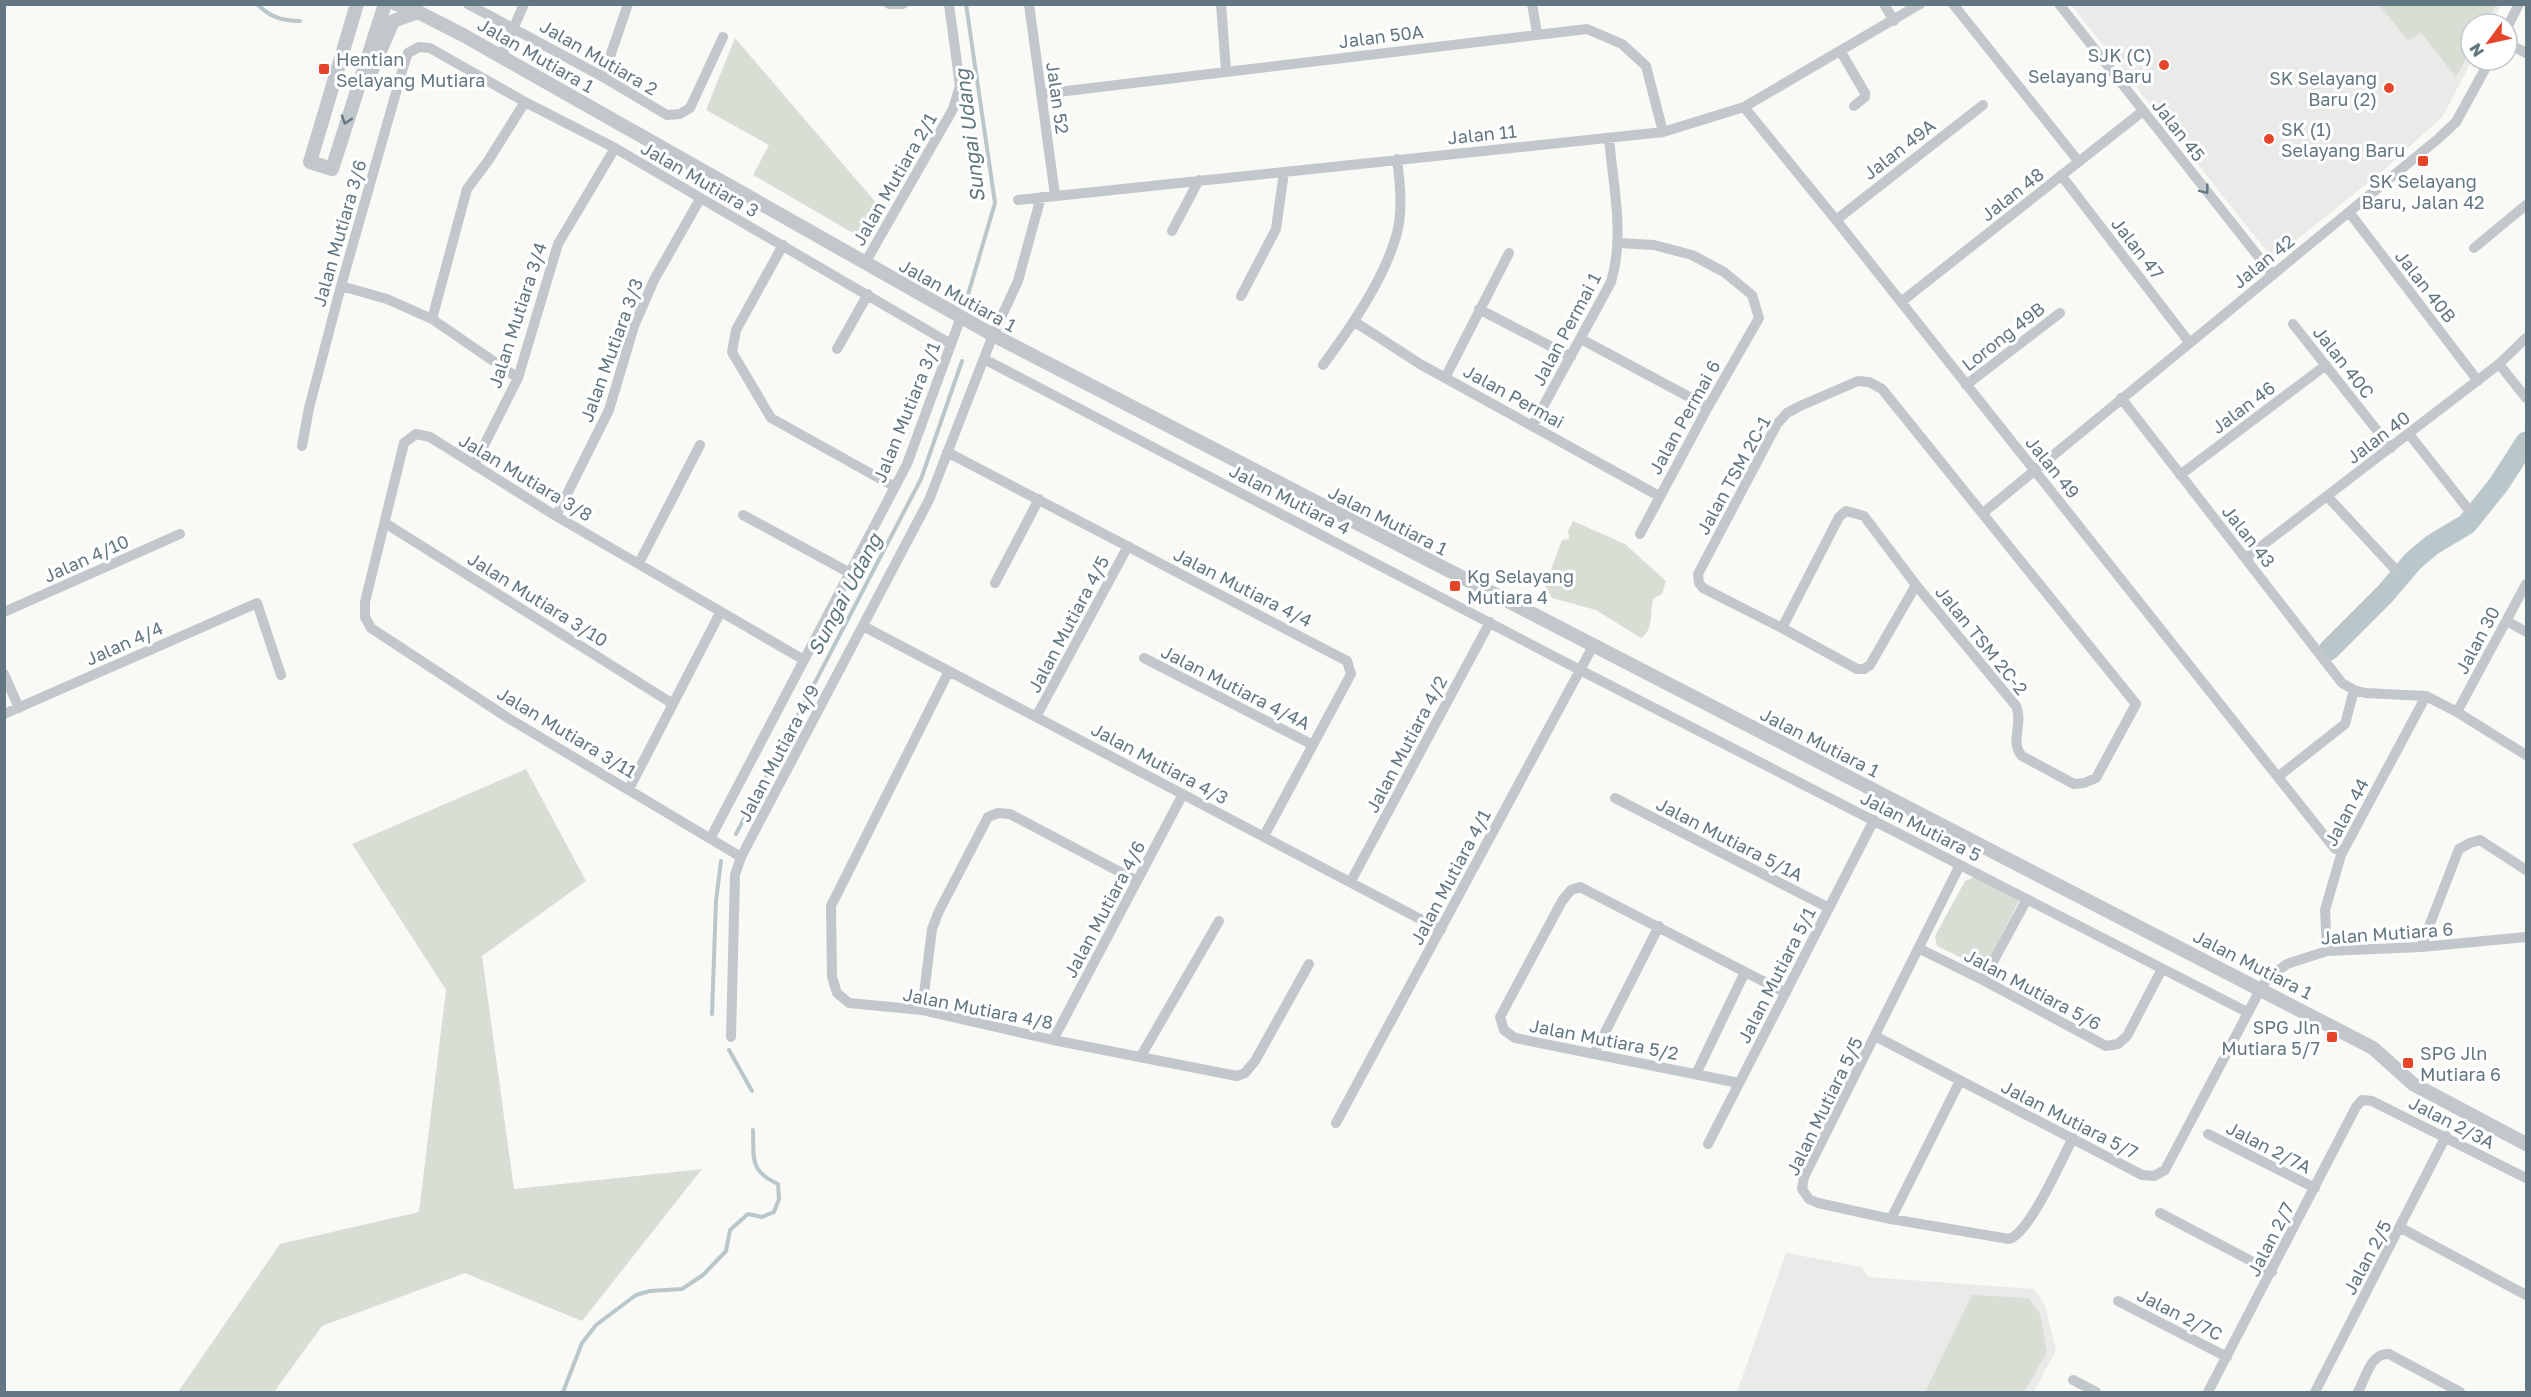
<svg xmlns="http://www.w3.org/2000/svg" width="2531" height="1397" font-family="'Golos Text',sans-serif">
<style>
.built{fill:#eaeae9}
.green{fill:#d9ded5}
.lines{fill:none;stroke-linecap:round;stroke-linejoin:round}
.stream{stroke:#b9c7ca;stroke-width:4}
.river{stroke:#b9c7ca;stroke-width:21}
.minor{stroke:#c1c7ca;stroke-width:10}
.tertiary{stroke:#c1c7ca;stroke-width:14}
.oneway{stroke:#637782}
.poi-dot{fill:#e64529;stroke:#fff;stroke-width:2}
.labels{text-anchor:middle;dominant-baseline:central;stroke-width:6;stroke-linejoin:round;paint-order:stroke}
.street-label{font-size:18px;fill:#637782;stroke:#fff}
.poi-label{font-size:18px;fill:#637782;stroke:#fff;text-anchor:start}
.water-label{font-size:20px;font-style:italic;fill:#5e767c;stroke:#fff}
</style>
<rect width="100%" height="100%" fill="#f9f9f6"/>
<!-- built -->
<path class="built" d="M2071,5H2501L2491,24H2471L2472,60L2443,116L2385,169L2273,259Z
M1786,1253L1862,1267L1868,1277L2034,1289L2045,1305L2056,1350L2034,1392H1737Z"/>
<!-- green -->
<path class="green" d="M2383,5V4L2496,5L2485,24H2471V50L2456,77L2421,33L2408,41L2381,7Z
M735,38L884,212L867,241L753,175L769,145L706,110Z
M1573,521L1625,544L1666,581L1662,594L1653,599C1650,612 1654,630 1641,638L1596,610L1552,598L1545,586L1562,540L1569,539L1568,531Z
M526,769L586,881L482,956L514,1189L702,1169L582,1321L465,1273L322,1326L274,1392H178L280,1244L419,1212L446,990L352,844Z
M1974,877L2019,901L1984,969L1937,946L1935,936L1965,881Z
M1972,1295L2029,1298L2040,1314L2047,1352L2024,1392H1925Z"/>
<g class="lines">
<!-- stream -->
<path class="stream" d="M257,4C270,17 282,21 300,21
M966,4L995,203L967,298
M736,834L921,479L962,361
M712,1014L716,901L721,861
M729,1050L752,1091
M563,1392L582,1343L596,1325L636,1295L650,1291L682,1289L703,1275L726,1251L730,1230L748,1214L762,1217L774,1212L779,1199L778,1184C749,1171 754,1158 753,1130"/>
<!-- river -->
<path class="river" d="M2329,650L2385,594L2413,561L2432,545L2467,524L2499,484L2526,442"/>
<!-- minor -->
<path class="minor" d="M468,4L603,77L667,115L680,114L690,108L723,37
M889,4H903
M1029,4L1055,195
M1221,4L1226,71
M1532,4L1537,33
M1884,4L1894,21
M1953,4L2079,162
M2059,4L2273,275
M2507,28L2519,4
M2507,43L2526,53
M1841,52L1865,93V97L1854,106
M501,57L524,4
M603,77L628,4
M1041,94L1587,29L1622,44L1646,66L1663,132
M1744,107L1836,220L2335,849
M2061,175L2189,342
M1018,200L1663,132L1744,107L1920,4
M2349,212L2478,381
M1836,220L1983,105
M1172,231L1199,180
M1618,243L1654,245L1692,255L1724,272L1752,295L1759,318L1708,407L1640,534
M783,245L736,330L732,352L771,418L895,487
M2474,248L2526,205
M865,263L953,109L960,86L949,4
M341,286L387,299L432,319L518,378
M1241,296L1276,229L1284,172
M1901,302L2143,111
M1479,309L1571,357
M432,319L467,189L488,161L525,102
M1355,322L1420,364L1659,496
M2293,324L2391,448
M1581,339L1708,407
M837,349L868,294
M984,359L1580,670L2247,1012
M2499,364L2526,398
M1323,365C1351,327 1385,278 1397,233C1403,208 1400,183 1397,159
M1445,378L1509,253
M1966,385L2060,313
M2121,398L2342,683L2354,690L2365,693L2426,696L2457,712L2526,755
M1533,425L1611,282C1625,236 1613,185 1609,138
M2409,434L2468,509
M302,446L309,408L341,286L403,68L408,53L419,47L430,48L525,102L615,148L951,344
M947,452L1347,661L1351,674L1264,836
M474,465L518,378L558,244L615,148
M2180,475L2326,365
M2327,496L2393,567
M1983,513L2439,138L2456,122L2490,60
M743,515L850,573
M556,516L609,410L634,326L654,280L700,199
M385,523L673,704
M2246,558L2499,364L2526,338
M639,563L700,445
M995,583L1039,499
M4,612L180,534
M2507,621L2526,632
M863,626L1441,930
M1782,628L1839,517L1846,511L1864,516L1916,585L2016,706C2024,723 2009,742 2022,756L2074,784L2084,783L2096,778L2136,704L1882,389L1869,382L1858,381L1800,406L1787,413L1777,424L1698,574L1699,583L1703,588L1782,628L1857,669H1864L1870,665L1916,585
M1144,658L1313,745
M949,671L831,906L832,977L837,993L849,1003L922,1010L1053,1040L1237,1076L1245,1073L1255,1061L1309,964
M4,674L19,708
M2457,712L2526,584
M4,714L257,603L281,675
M1036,717L1128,546
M2279,776L2345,724L2354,690
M629,789L720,613
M1615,798L1829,908
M711,837L907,464L961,317
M741,857L508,718L371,628L365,617V602L404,443L416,434L430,437L556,516L804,660
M1960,865L1804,1177L1802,1189L1809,1199L1818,1203L1891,1219L2009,1239C2030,1233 2061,1160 2073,1138
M1351,881L1490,622
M2421,947L2459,849L2470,843L2480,840L2526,870
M1920,949L1983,980L2106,1046L2118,1044L2127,1036L2162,969
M2327,951L2325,910L2341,855L2426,696
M1983,980L2027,899
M922,1010L932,929L939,911L988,817L998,813L1010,814L1137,881
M1875,1036L2142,1175L2154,1176L2165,1170L2261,988L2268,978L2287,964L2327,951L2421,947L2526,937
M731,1037L735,875L741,857L929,500L993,335L1018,281L1041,197
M1053,1040L1183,794
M1594,1054L1659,926
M1141,1056L1219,921
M1696,1074L1745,972
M1739,1083L1515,1038L1504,1030L1500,1017L1562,901L1571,890L1580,887L1786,993
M1336,1123L1593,646
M2208,1134L2315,1188
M1708,1144L1874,820
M2160,1213L2272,1272
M1891,1219L1960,1081
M2401,1228L2526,1295
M2118,1301L2227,1357
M2073,1380L2096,1392
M2208,1392L2356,1107L2362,1100L2372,1101L2526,1178
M2315,1392L2446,1136
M2358,1392C2365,1379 2371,1352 2389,1354L2460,1392"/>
<!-- tertiary -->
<path class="tertiary" d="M357,4L310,162L332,169L385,4
M396,4L418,12L463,35L993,335L2373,1048L2413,1084L2526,1144
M363,75L372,70L393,21L416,13"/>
</g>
<!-- one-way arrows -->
<defs><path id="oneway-chevron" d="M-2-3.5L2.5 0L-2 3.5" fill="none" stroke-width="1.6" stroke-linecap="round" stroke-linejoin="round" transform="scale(1.5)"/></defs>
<g class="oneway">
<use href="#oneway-chevron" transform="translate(346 120) rotate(108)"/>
<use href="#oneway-chevron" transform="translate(2205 190) rotate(52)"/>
</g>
<!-- markers -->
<g class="poi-dot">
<circle cx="2164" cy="65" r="6"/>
<rect x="318" y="63" width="12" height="12" rx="3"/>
<circle cx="2389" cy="88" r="6"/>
<circle cx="2269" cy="139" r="6"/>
<rect x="2417" y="155" width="12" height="12" rx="3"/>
<rect x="1449" y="580" width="12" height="12" rx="3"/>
<rect x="2326" y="1031" width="12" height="12" rx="3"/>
<rect x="2402" y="1057" width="12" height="12" rx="3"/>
</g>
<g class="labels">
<!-- street labels -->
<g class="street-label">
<text transform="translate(1381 36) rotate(-7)">Jalan 50A</text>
<text transform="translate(536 55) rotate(30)">Jalan Mutiara 1</text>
<text transform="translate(599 57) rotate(30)">Jalan Mutiara 2</text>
<text transform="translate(1058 98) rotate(82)">Jalan 52</text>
<text transform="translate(2179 130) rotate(52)">Jalan 45</text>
<text transform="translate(1482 134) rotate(-6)">Jalan 11</text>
<text transform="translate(1899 149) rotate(-38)">Jalan 49A</text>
<text transform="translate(700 179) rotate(30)">Jalan Mutiara 3</text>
<text transform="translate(894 179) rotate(-60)">Jalan Mutiara 2/1</text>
<text transform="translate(2012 194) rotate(-38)">Jalan 48</text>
<text transform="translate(339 233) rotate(-74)">Jalan Mutiara 3/6</text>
<text transform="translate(2138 248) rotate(52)">Jalan 47</text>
<text transform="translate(2263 261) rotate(-39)">Jalan 42</text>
<text transform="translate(2426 286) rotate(52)">Jalan 40B</text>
<text transform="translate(958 295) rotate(29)">Jalan Mutiara 1</text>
<text transform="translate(517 315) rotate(-72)">Jalan Mutiara 3/4</text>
<text transform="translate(1566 329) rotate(-62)">Jalan Permai 1</text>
<text transform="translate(2003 336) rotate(-38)">Lorong 49B</text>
<text transform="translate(611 350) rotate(-70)">Jalan Mutiara 3/3</text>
<text transform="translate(2344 362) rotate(52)">Jalan 40C</text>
<text transform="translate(1514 396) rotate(29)">Jalan Permai</text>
<text transform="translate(2243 407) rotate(-37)">Jalan 46</text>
<text transform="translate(906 412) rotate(-68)">Jalan Mutiara 3/1</text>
<text transform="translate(1684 417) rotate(-61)">Jalan Permai 6</text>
<text transform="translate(2378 437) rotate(-37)">Jalan 40</text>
<text transform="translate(2053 467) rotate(51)">Jalan 49</text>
<text transform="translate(1733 475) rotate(-61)">Jalan TSM 2C-1</text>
<text transform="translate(526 477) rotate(31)">Jalan Mutiara 3/8</text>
<text transform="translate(1290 499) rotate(27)">Jalan Mutiara 4</text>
<text transform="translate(1388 520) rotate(27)">Jalan Mutiara 1</text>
<text transform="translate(2249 536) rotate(52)">Jalan 43</text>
<text transform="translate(86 558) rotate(-24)">Jalan 4/10</text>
<text transform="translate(1243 587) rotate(27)">Jalan Mutiara 4/4</text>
<text transform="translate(538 599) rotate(32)">Jalan Mutiara 3/10</text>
<text transform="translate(1068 624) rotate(-62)">Jalan Mutiara 4/5</text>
<text transform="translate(1982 640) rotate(51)">Jalan TSM 2C-2</text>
<text transform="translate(2477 640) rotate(-62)">Jalan 30</text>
<text transform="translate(124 643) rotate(-24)">Jalan 4/4</text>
<text transform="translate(1236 687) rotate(27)">Jalan Mutiara 4/4A</text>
<text transform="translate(567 732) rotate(31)">Jalan Mutiara 3/11</text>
<text transform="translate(1820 742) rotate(27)">Jalan Mutiara 1</text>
<text transform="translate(1406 744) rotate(-62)">Jalan Mutiara 4/2</text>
<text transform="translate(778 753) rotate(-62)">Jalan Mutiara 4/9</text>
<text transform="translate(1160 763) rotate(28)">Jalan Mutiara 4/3</text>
<text transform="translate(2346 812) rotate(-62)">Jalan 44</text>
<text transform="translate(1921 826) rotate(27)">Jalan Mutiara 5</text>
<text transform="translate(1730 839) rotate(27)">Jalan Mutiara 5/1A</text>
<text transform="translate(1450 877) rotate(-62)">Jalan Mutiara 4/1</text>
<text transform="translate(1104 909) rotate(-62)">Jalan Mutiara 4/6</text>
<text transform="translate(2387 933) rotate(-4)">Jalan Mutiara 6</text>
<text transform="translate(2253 964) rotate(27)">Jalan Mutiara 1</text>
<text transform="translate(1776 975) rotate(-63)">Jalan Mutiara 5/1</text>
<text transform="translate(2033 989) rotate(28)">Jalan Mutiara 5/6</text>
<text transform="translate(978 1008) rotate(11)">Jalan Mutiara 4/8</text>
<text transform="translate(1604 1039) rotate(11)">Jalan Mutiara 5/2</text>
<text transform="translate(1824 1106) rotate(-64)">Jalan Mutiara 5/5</text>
<text transform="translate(2070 1119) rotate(27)">Jalan Mutiara 5/7</text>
<text transform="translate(2452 1122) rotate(27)">Jalan 2/3A</text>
<text transform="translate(2269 1147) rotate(27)">Jalan 2/7A</text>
<text transform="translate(2270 1239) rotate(-63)">Jalan 2/7</text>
<text transform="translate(2367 1257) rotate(-62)">Jalan 2/5</text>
<text transform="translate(2180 1314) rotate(27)">Jalan 2/7C</text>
</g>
<!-- poi labels -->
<g class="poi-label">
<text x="2152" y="55" text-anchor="end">SJK (C)<tspan x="2152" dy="21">Selayang Baru</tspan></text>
<text x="336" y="59">Hentian<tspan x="336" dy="21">Selayang Mutiara</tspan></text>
<text x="2377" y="78" text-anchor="end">SK Selayang<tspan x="2377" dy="21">Baru (2)</tspan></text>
<text x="2281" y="129">SK (1)<tspan x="2281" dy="21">Selayang Baru</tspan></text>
<text x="2423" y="181" text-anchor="middle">SK Selayang<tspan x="2423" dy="21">Baru, Jalan 42</tspan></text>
<text x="1467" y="576">Kg Selayang<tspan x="1467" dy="21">Mutiara 4</tspan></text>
<text x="2320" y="1027" text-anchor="end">SPG Jln<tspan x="2320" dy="21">Mutiara 5/7</tspan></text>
<text x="2420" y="1053">SPG Jln<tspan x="2420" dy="21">Mutiara 6</tspan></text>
</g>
<!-- water labels -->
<g class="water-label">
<text transform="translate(969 136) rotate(-97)">Sungai Udang</text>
<text transform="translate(844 594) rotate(-62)">Sungai Udang</text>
</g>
</g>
<!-- border -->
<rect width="2531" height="1397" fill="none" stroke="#637782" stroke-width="12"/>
<!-- north arrow -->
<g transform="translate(2489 42) rotate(237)"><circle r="28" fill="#ffffff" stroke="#c1c9cd" stroke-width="1.5"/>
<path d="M0-4.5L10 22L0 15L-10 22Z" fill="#e64529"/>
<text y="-9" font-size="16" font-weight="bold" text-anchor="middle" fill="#637782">N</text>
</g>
</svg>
